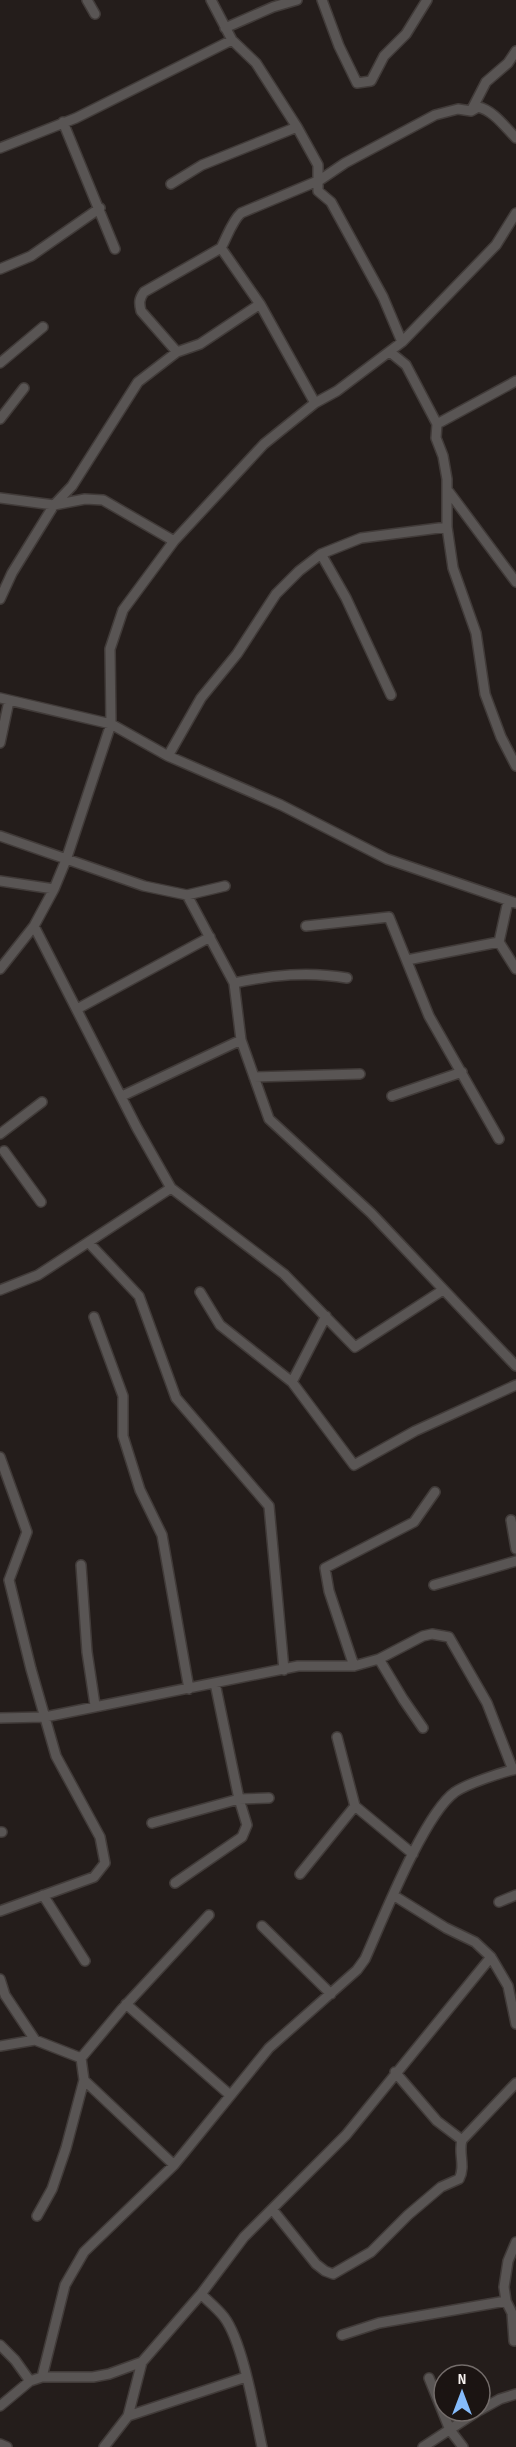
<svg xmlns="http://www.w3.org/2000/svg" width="516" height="2447" font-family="'Sofia Sans Condensed',sans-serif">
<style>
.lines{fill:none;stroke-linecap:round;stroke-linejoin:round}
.minor-casing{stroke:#413b39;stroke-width:12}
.minor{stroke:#595554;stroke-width:9}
</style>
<rect width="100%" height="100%" fill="#241d1b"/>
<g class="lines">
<defs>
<path id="minor" d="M87,0L95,14
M211,0L232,40L256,63L297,127L318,165V191L331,202L383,297L402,342
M322,0L339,46L357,83L371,81L384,56L406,34L427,0
M225,28L273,7L297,0
M471,111L486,82L508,63L516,51
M63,122L115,249
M0,148L76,118L232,40
M171,184L202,165L297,127
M0,269L31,256L100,208
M177,352L141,311C139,303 139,299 144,292L221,248
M390,352L406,365L437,424L436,438L443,456L447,479V527L453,568L476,633L485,694L501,737L516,766
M0,363L43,327
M315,403L260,304L221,248C227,237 232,221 241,213L320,180L345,163L435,115L458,109L471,111L478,107C493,110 505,127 516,138
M0,419L24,388
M437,424L516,381
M449,492L516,582
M0,498L54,505L85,499L103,500L174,541
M321,554L346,598L391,695
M0,599L12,573L54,505L72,486L138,382L177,352L200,344L260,304
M0,698L111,724L168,756L281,805L387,859L516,903
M0,743L9,701
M168,756L201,698L237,654L276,594L299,571L321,554L361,538L447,527
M0,836L144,886L187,895L225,886
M0,881L54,889
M187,895L234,983L241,1040L269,1119L371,1213L516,1366
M34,926L137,1128L171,1188L284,1274L355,1347L443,1290
M306,926L389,917L429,1016L499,1139
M499,942L516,969
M407,960L499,942L508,901
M0,969L34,926L54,889L66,860L111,724L110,649L123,610L174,541L264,444L315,403L337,391L402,342L496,245L516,213
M234,983C273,975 308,971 347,978
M77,1009L210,937
M254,1077L360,1074
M122,1096L241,1040
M392,1096L462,1072
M0,1134L42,1102
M4,1151L41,1202
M89,1243L139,1296L176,1398L269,1506L284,1670
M0,1290L38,1275L171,1188
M200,1292L220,1325L292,1382L354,1465L415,1431L516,1385
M94,1317L123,1396V1436L140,1490L162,1535L189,1689
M292,1382L326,1316
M0,1457L27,1532L9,1580L31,1669L56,1756L100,1837L105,1863L94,1877L0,1911
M511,1520L516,1549
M81,1565L87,1652L95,1705
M434,1585L516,1561
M379,1659L403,1699L423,1728
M354,1666L329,1591L325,1568L414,1522L435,1492
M0,1718L45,1717L298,1666H354L379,1659L423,1636L432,1634L449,1637L487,1703L513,1770
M337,1737L355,1806L413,1854
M152,1823L239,1799L269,1798
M0,1832H2
M300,1874L355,1806
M175,1883L242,1837L247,1825L239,1799L215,1683
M43,1895L85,1961
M393,1895L446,1928L475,1942L491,1957L508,1986L516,2024
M499,1902L516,1895
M262,1926L331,1994
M0,1979L5,1995L35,2040
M126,2004L230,2095
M0,2046L35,2040L81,2058L84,2080L66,2148L52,2189L37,2216
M81,2058L122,2009L209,1915
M395,2072L437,2121L462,2140
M84,2080L174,2165
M272,2209L316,2264L325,2271L333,2274L371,2252L408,2215L441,2187L459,2179C466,2166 458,2153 462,2140L516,2083
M201,2294C208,2301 218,2309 224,2317C243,2342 255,2415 262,2447
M342,2335L379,2323L506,2301
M514,2341L512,2313L506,2301L504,2287L508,2261L516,2242
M0,2345L15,2360L30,2381
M42,2377H93L109,2374L142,2362L201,2294L244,2237L346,2135L491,1957
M429,2378L450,2430L463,2447
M0,2406L30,2381L42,2377L65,2285L84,2252L174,2165L269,2048L357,1970L365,1959C382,1921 424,1814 455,1792C469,1783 500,1773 516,1769
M480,2410L500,2399L516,2394
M128,2416L246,2377
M0,2444L7,2447
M104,2447L128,2416L142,2362
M423,2447L478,2411"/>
</defs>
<!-- minor casing -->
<use href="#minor" class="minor-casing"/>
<!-- minor -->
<use href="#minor" class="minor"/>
</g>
<!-- north arrow -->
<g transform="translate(462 2393)"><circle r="28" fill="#1b1412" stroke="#736c6a" stroke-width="1.5"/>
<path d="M0-4.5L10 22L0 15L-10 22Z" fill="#85bbfb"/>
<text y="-9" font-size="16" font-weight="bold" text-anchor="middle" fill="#f6f1ef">N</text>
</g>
</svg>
